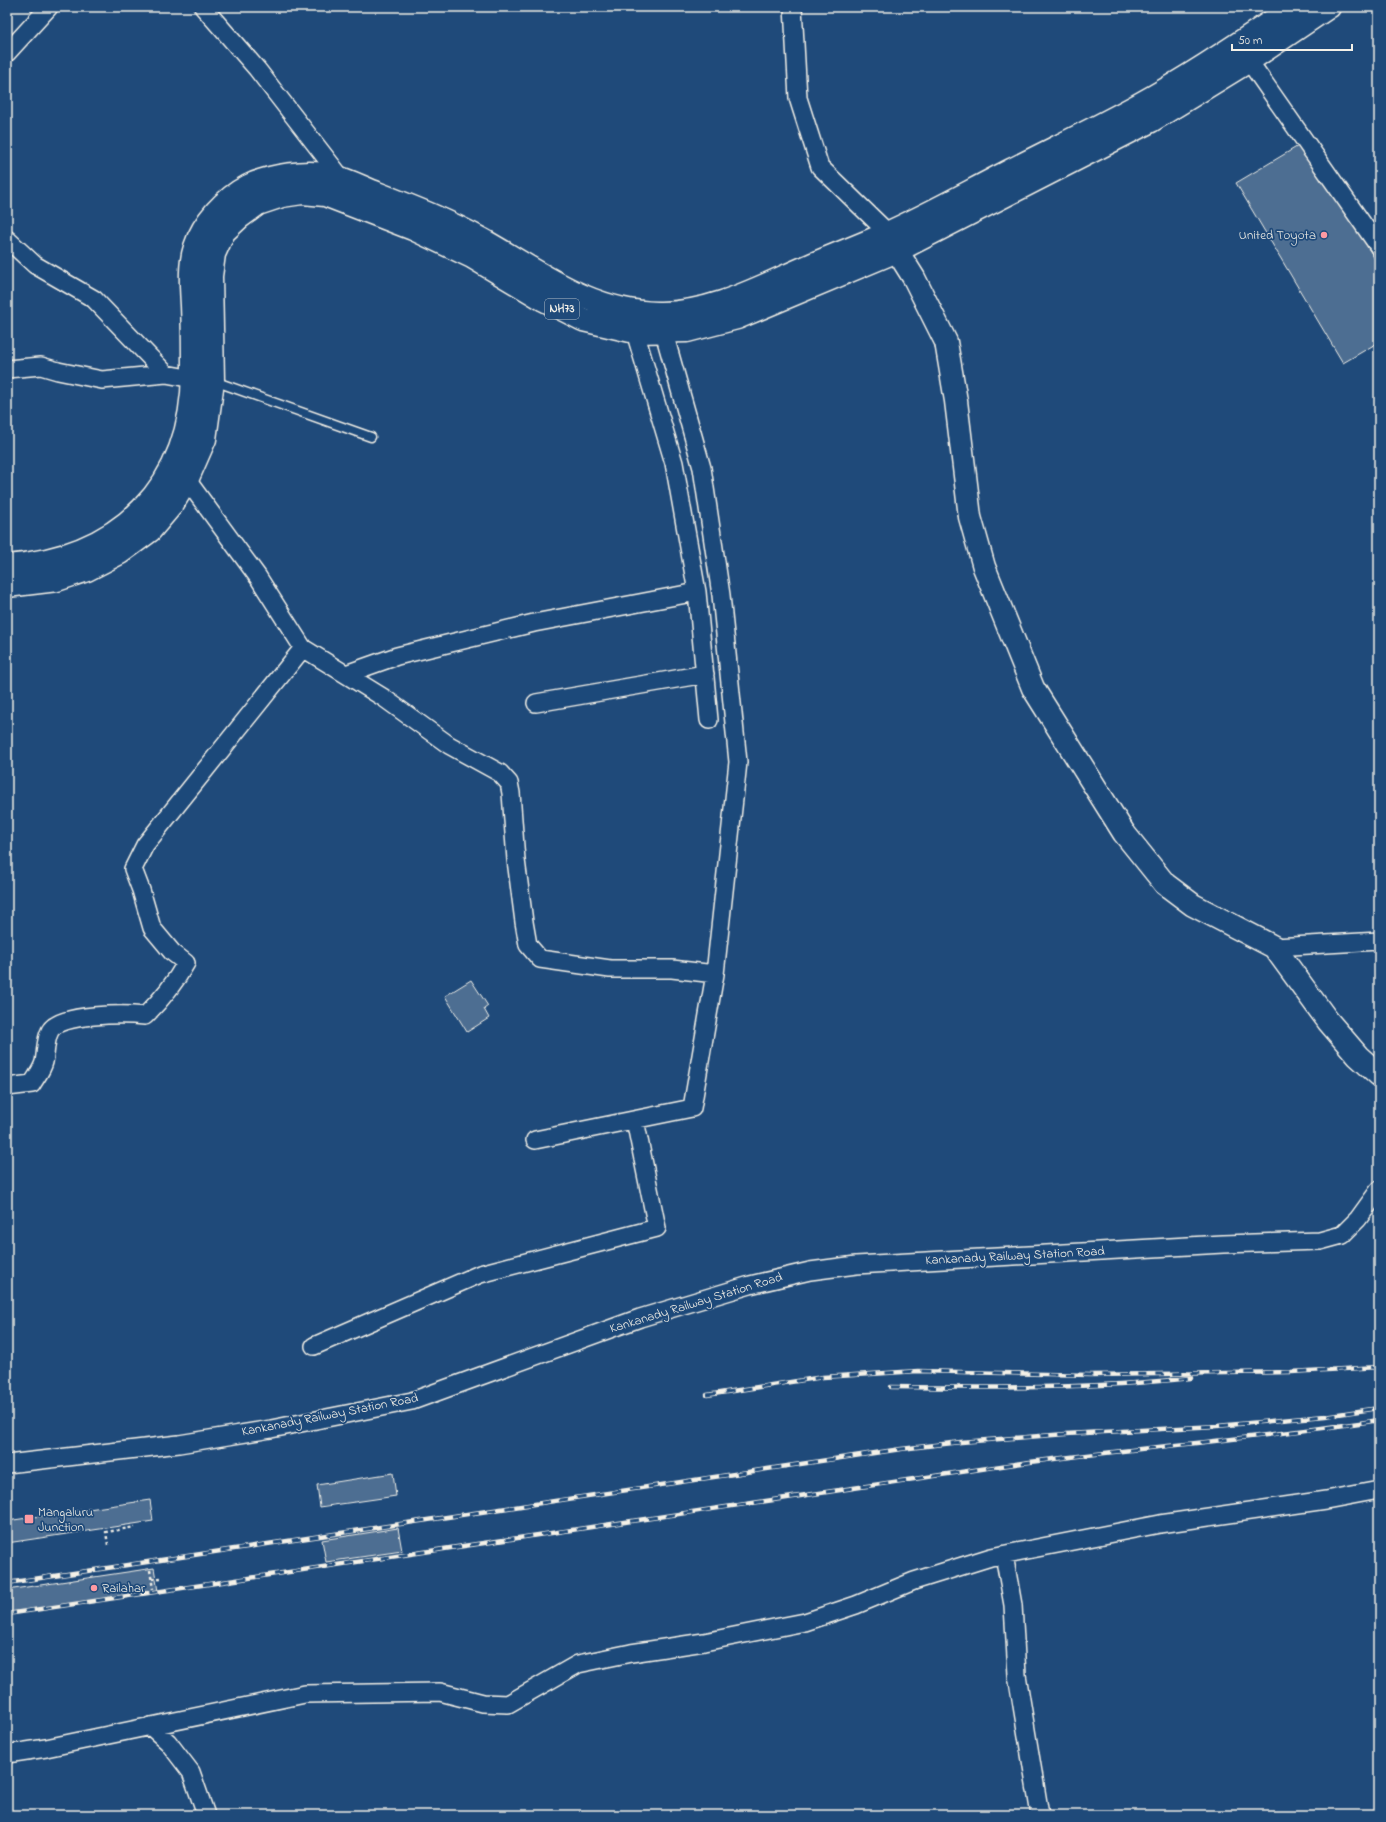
<svg xmlns="http://www.w3.org/2000/svg" width="1386" height="1822" font-family="'Indie Flower',sans-serif">
<style>
.building{fill:#4d6e92;stroke:#f4f1e8}
.lines{fill:none;stroke-linecap:round;stroke-linejoin:round}
.lane-casing{stroke:#f4f1e8;stroke-width:11}
.street-casing{stroke:#f4f1e8;stroke-width:20}
.secondary-casing{stroke:#f4f1e8;stroke-width:25}
.highway-casing{stroke:#f4f1e8;stroke-width:25}
.path{stroke:#f4f1e8;stroke-width:2.5;stroke-dasharray:3 3;stroke-linecap:butt}
.lane{stroke:#1f4a7a;stroke-width:8}
.street{stroke:#1f4a7a;stroke-width:17}
.secondary{stroke:#1f4a7a;stroke-width:22}
.highway{stroke:#1f4a7a;stroke-width:22}
.rail-casing{stroke:#f4f1e8;stroke-width:4.5}
.rail{stroke:#1f4a7a;stroke-width:3;stroke-dasharray:9;stroke-linecap:butt}
.poi-dot{fill:#ff9aa2;stroke:#1f4a7a;stroke-width:1.5}
.labels{text-anchor:middle;dominant-baseline:central;stroke-width:3.5;stroke-linejoin:round;paint-order:stroke}
.shield{fill:#1f4a7a;stroke:#b4bfc7;stroke-width:1}
.shield-label{font-size:12px;font-weight:bold;fill:#f4f1e8}
.poi-label{font-size:13px;fill:#f4f1e8;stroke:#1f4a7a;text-anchor:start}
.street-label{font-size:13px;fill:#f4f1e8;stroke:#1f4a7a}
</style>
<rect width="100%" height="100%" fill="#1f4a7a"/>
<filter id="ink" filterUnits="userSpaceOnUse"><feTurbulence type="fractalNoise" baseFrequency=".025" numOctaves="2"/><feDisplacementMap in="SourceGraphic" scale="8" xChannelSelector="R" yChannelSelector="G"/><feConvolveMatrix kernelMatrix="1 2 1 2 8 2 1 2 1" color-interpolation-filters="sRGB"/></filter>
<g filter="url(#ink)">
<!-- building -->
<path class="building" d="M1305,142L1379,266V342L1343,363L1236,183Z
M471,980L488,1006L484,1009L489,1018L467,1032L445,996Z
M393,1473L396,1496L320,1507L317,1485Z
M150,1500L153,1521L7,1543V1521Z
M398,1528L402,1551L326,1562L322,1540Z
M154,1568L158,1591L7,1613V1590Z"/>
<g class="lines">
<defs>
<path id="lane" d="M214,381L371,437"/>
<path id="street" d="M203,7L257,69L343,180
M793,7L798,98L820,167L888,233
M7,53L49,7
M1249,61L1379,247
M7,239L35,265L94,299L166,374L193,379
M7,369L41,366L58,371L102,380L166,374
M187,480L258,577L303,648L384,698L449,745L500,773L509,783L511,793L516,860L524,922L528,945L540,959L610,969H672L715,974
M697,592L709,720
M346,674L397,656L534,623L697,592L674,463L635,332
M536,703L705,674
M1274,947L1379,941
M7,1087L32,1084C36,1077 42,1070 44,1062C46,1053 45,1040 50,1031C59,1013 126,1014 145,1016C161,1000 175,983 186,963L172,952L152,928L141,890L133,869L145,845L303,648
M535,1140L692,1108L715,974L738,762L721,595L702,468L664,333
M314,1346L480,1274L657,1228L635,1120
M7,1464L179,1444L271,1429L412,1401L640,1318L750,1285L810,1271L856,1265L1223,1244L1320,1241L1342,1235L1358,1219L1379,1190
M1004,1555L1013,1605L1017,1675L1040,1815
M150,1726L168,1742L191,1772L206,1815
M7,1754L46,1748L305,1694L440,1692L483,1703L508,1704L578,1664L631,1653L704,1642L805,1622L856,1605L914,1581L991,1557L1160,1524L1326,1500L1379,1490"/>
<path id="secondary" d="M889,234L897,251L914,278L946,342L956,401L970,517L984,567L1033,688L1124,833L1165,884L1193,905L1274,947L1328,1021L1358,1056L1379,1075"/>
<path id="highway" d="M7,566C119,557 192,488 193,372C193,350 193,327 192,305C191,287 189,265 195,247C203,222 225,198 248,186C270,175 307,170 330,175C346,179 362,187 377,193C413,207 449,221 483,240C540,272 590,312 658,313C711,314 761,286 808,266C834,255 860,245 885,234C928,215 970,191 1011,170C1054,148 1096,128 1138,105C1191,76 1242,41 1293,7
M7,586L57,580L87,570L120,553L150,531L172,505L187,480L205,439L213,381L211,276L214,254L224,232L239,218L258,204L282,196L302,193L325,195L413,229L472,257L544,300L583,320L635,332L687,331L737,318L897,251L1151,121L1249,61L1329,7"/>
</defs>
<!-- lane casing -->
<use href="#lane" class="lane-casing"/>
<!-- street casing -->
<use href="#street" class="street-casing"/>
<!-- secondary casing -->
<use href="#secondary" class="secondary-casing"/>
<!-- highway casing -->
<use href="#highway" class="highway-casing"/>
<!-- path -->
<path class="path" d="M108,1545L106,1532L135,1527
M150,1570L153,1589
M152,1579L161,1578"/>
<!-- lane -->
<use href="#lane" class="lane"/>
<!-- street -->
<use href="#street" class="street"/>
<!-- secondary -->
<use href="#secondary" class="secondary"/>
<!-- highway -->
<use href="#highway" class="highway"/>
<defs>
<path id="rail" d="M891,1387C991,1388 1091,1389 1191,1378
M707,1395L823,1377L918,1371L1090,1375L1291,1372L1379,1367
M7,1583L901,1449L961,1442L1066,1434L1217,1426L1325,1416L1379,1408
M7,1614L1008,1465C1132,1448 1256,1439 1379,1420"/>
</defs>
<!-- rail casing -->
<use href="#rail" class="rail-casing"/>
<!-- rail -->
<use href="#rail" class="rail"/>
</g>
</g>
<!-- markers -->
<g class="poi-dot">
<circle cx="1324" cy="235" r="4"/>
<rect x="24" y="1514" width="10" height="10" rx="2"/>
<circle cx="94" cy="1588" r="4"/>
</g>
<g class="labels">
<!-- shield labels -->
<rect class="shield" x="545" y="299" width="34" height="20" rx="3"/>
<g class="shield-label">
<text x="562" y="309">NH73</text>
</g>
<!-- poi labels -->
<g class="poi-label">
<text x="1316" y="235" text-anchor="end">United Toyota</text>
<text x="38" y="1512">Mangaluru<tspan x="38" dy="15">Junction</tspan></text>
<text x="102" y="1588">Railahar</text>
</g>
<!-- street labels -->
<g class="street-label">
<text transform="translate(1015 1256) rotate(-3)">Kankanady Railway Station Road</text>
<text transform="translate(696 1303) rotate(-17)">Kankanady Railway Station Road</text>
<text transform="translate(330 1415) rotate(-11)">Kankanady Railway Station Road</text>
</g>
</g>
<!-- margin -->
<rect width="1386" height="1822" fill="none" stroke="#1f4a7a" stroke-width="24"/>
<rect x="12" y="12" width="1362" height="1798" fill="none" stroke="#f4f1e8" stroke-width="1.5" filter="url(#ink)"/>
<!-- scale -->
<path d="M1232 44v6h120v-6" fill="none" stroke="#f4f1e8" stroke-width="2"/>
<text x="1238" y="44" font-size="12" fill="#f4f1e8" stroke="#1f4a7a" stroke-width="3" paint-order="stroke">50 m</text>
</svg>
